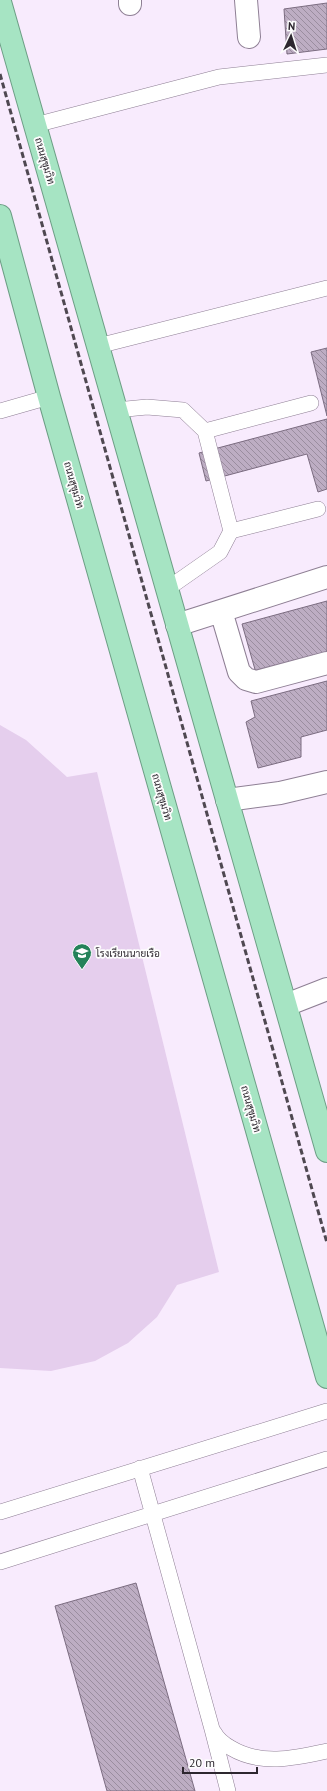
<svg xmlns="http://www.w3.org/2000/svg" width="327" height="1791" font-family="'PT Sans',Sarabun,sans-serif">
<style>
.pitch{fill:#e5ceed}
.building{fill:url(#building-back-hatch);stroke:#7b6c80}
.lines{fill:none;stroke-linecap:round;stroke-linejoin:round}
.service-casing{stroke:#8e7f94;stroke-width:16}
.minor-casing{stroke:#8e7f94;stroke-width:24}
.trunk-casing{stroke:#6d9e85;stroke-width:24}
.service{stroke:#fff;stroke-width:15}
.minor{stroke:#fff;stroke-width:22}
.trunk{stroke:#a6e4c3;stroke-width:22}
.rail{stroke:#4f4851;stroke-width:3;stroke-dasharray:6 3;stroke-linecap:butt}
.labels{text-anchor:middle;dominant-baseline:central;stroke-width:3.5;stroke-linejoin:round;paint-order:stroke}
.street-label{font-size:10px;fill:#2d272f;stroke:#fdfdfd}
.poi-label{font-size:10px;fill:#2d272f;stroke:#fdfdfd;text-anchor:start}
</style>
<defs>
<pattern id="building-back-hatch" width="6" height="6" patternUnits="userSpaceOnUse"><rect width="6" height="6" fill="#bdadc3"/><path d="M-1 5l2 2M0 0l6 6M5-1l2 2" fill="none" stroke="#9a8d9f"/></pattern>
</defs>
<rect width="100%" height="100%" fill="#f8ebfd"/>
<!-- pitch -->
<path class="pitch" d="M0,725L26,740L67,777L97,772L219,1272L177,1285L157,1317L128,1343L95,1361L51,1371L0,1368Z"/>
<!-- building -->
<path class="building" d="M327,3V49L287,54L284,9Z
M327,348V416L311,352Z
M327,419V489L318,492L307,454L206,481L199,453Z
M327,601V654L256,673L242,624Z
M327,681V730L301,737V757L258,768L246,722L255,717L251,701Z
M136,1583L195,1791H107L55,1606Z"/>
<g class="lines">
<defs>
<path id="service" d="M35,125L219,77L327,65
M98,346L327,288
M116,410L147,407L183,410L205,431L231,531L220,552L167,589
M0,411L49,397
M205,431L311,403
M231,531L318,509
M140,1468L212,1729L228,1791
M0,1512L327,1411
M0,1562L327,1459
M214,1732C218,1740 224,1744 231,1748C261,1766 295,1758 327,1751"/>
<path id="minor" d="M130,0V4
M246,0L249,37
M221,611L239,672L246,679L256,682L327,663
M177,625L327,577
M227,800L280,793L327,782
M286,1005L327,989"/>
<path id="trunk" d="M0,2L327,1151
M0,216L49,397L327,1377"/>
</defs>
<!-- service casing -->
<use href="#service" class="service-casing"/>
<!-- minor casing -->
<use href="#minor" class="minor-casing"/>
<!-- trunk casing -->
<use href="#trunk" class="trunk-casing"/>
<!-- service -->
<use href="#service" class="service"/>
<!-- minor -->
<use href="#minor" class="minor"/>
<!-- trunk -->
<use href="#trunk" class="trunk"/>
<!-- rail -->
<path class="rail" d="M0,74L327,1243"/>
</g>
<!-- icons -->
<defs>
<symbol id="university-pin" viewBox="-11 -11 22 30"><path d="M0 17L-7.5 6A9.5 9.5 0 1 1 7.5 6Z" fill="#248259" stroke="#fdfdfd"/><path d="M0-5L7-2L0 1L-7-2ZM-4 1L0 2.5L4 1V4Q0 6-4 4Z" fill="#fff"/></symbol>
</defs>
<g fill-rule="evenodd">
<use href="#university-pin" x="71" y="942" width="22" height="30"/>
</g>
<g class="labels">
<!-- street labels -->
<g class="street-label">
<text transform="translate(45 161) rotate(74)">ถนนสุขุมวิท</text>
<text transform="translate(74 485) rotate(74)">ถนนสุขุมวิท</text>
<text transform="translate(162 797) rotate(74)">ถนนสุขุมวิท</text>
<text transform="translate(251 1109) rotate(74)">ถนนสุขุมวิท</text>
</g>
<!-- poi labels -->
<g class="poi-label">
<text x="96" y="953">โรงเรียนนายเรือ</text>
</g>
</g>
<!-- north arrow -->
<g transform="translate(291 36) rotate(4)" stroke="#fdfdfd" stroke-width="3" paint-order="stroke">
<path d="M0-3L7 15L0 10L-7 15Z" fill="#2d272f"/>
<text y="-6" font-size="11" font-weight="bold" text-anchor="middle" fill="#2d272f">N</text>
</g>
<!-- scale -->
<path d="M183 1767v6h74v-6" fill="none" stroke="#2d272f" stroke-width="2"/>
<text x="189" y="1767" font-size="12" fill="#2d272f" stroke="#fdfdfd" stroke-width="3" paint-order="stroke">20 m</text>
</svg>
